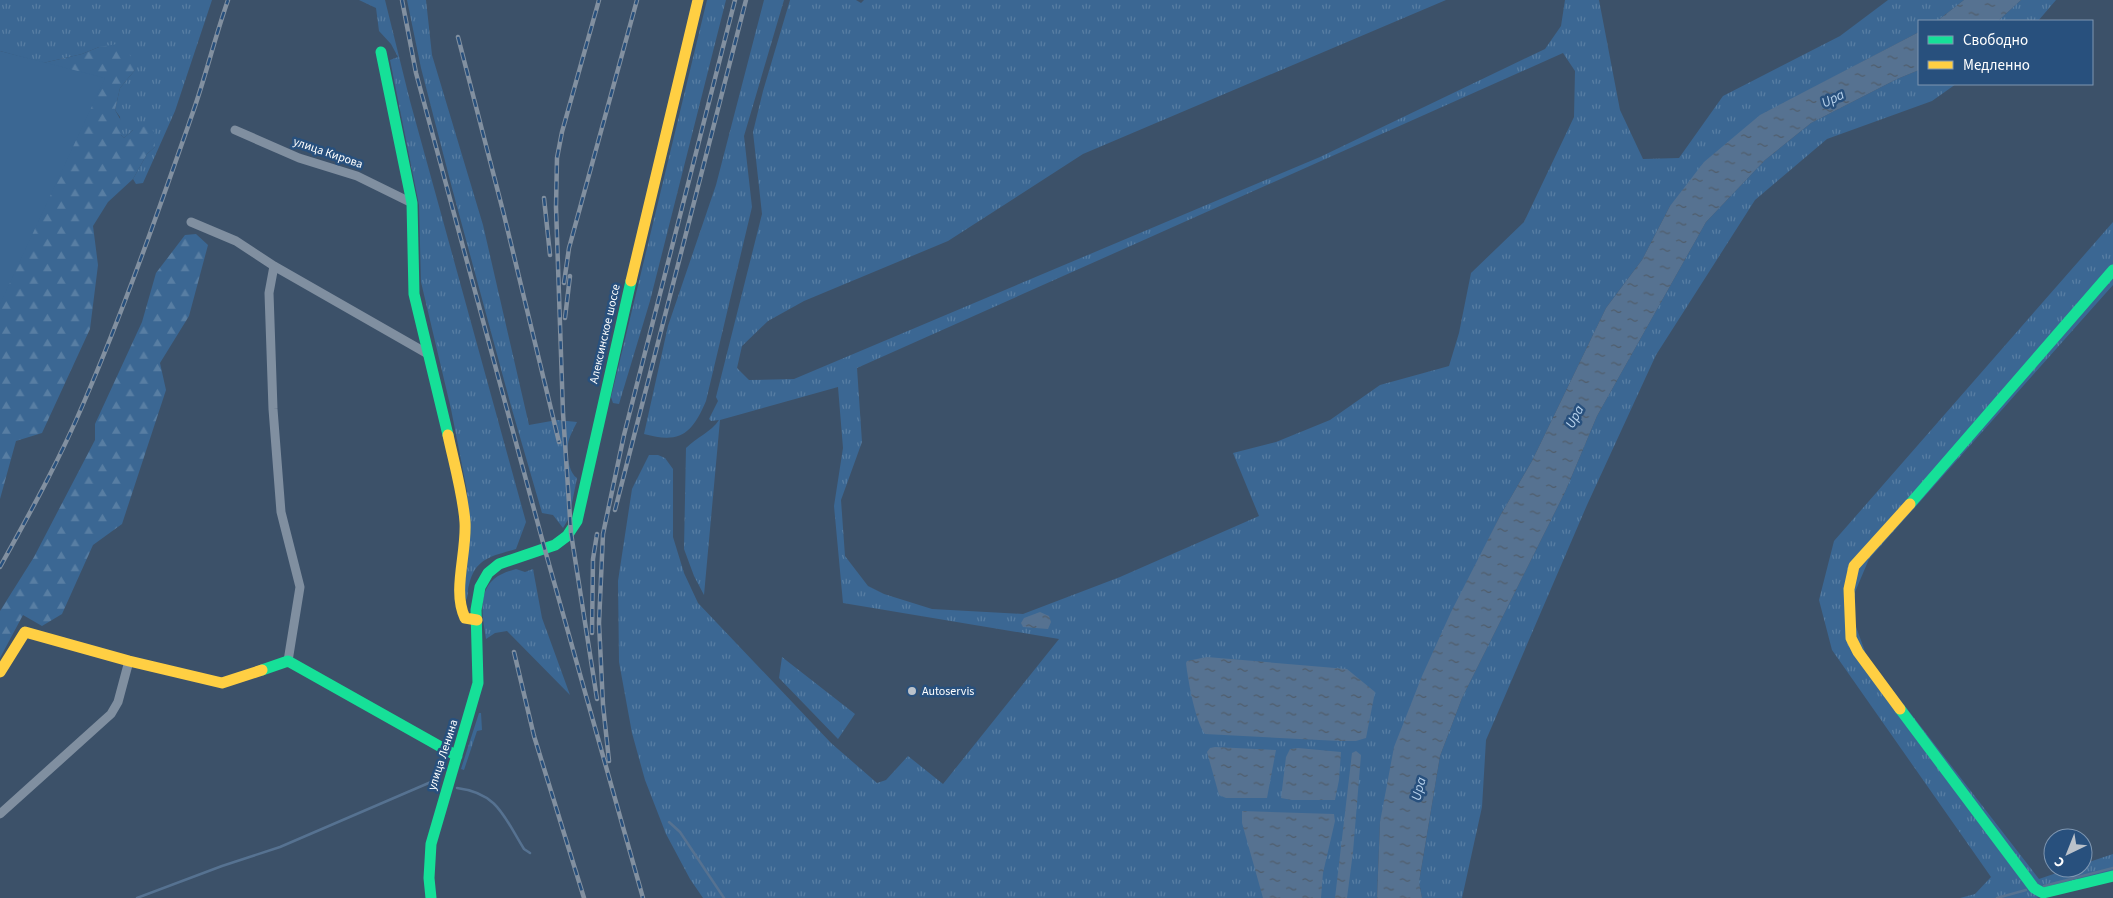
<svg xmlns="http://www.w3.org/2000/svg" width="2113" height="898" font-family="'Source Sans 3',sans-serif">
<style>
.grass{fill:url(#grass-tufts);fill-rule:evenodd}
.forest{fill:url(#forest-firs)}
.garden{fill:#3b6793}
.water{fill:url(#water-ripples)}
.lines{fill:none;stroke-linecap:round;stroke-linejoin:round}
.stream{stroke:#567291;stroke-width:2.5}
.street{stroke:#808fa0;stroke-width:9}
.fast{stroke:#16e098;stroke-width:11}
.slow{stroke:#ffcf43;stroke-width:11}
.rail-casing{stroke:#8290a0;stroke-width:4.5}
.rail{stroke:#28507d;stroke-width:2.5;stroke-dasharray:8;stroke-linecap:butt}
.poi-dot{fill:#bbc2ca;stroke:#28507d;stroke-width:2}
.labels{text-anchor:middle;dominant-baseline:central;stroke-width:5;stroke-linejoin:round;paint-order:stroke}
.street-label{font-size:12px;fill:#fff;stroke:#28507d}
.poi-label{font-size:12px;fill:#fff;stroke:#28507d;text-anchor:start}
.water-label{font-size:14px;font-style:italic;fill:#b8d2ec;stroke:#28507d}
</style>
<defs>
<pattern id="grass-tufts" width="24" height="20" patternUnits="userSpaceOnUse" patternTransform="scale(1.25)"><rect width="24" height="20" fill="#3b6793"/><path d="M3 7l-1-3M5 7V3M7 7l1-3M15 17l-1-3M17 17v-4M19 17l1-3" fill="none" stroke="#587ea3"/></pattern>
<pattern id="forest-firs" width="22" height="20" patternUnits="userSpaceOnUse" patternTransform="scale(1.25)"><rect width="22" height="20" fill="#3b6793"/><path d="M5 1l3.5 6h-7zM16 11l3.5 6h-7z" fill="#587ea3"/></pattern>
<pattern id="water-ripples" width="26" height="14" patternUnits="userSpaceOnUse" patternTransform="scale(1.25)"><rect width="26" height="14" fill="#567291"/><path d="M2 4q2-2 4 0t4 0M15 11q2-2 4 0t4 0" fill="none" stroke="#505d6b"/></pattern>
</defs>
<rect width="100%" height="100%" fill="#3c5169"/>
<!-- grass -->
<path class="grass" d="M0,0H212L175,111L143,183L136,184L133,179L147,154L155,147L133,130L124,138L121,135L120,117L115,110L120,88L135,70L99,47L82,54L43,63L0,51Z
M359,0H385L410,101L526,522L516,549C492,556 475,558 469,585C467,590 469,595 466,600L463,596L467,565V491L451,409L421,282L419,205L390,60L398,57L391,44L379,31L376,8Z
M407,0H426L432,55L483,225L529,425L557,420L577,422C574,428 569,437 568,444C566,454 569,473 577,478L569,518L563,528L553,515L542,513L511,406L452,188L421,68Z
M707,0H726L650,301L619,404L613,403L611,397Z
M764,0H784L744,136L752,207L706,401C692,434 680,444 644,434L668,326L716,185Z
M790,0H856L861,3L864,0H1446L1083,154L948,241L804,301L768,321L742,346L737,368L749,380L794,379L1320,157L1545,49L1561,26L1565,0H1599L1620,110L1643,159L1679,158L1723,96L1840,36L1888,0H1964L1937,21H1919V32L1809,90L1670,206L1642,260L1606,308L1532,461L1500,516L1477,563L1380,822L1377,898H703L690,879L666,834L645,780L632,733L619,662L618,581L632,489L649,455H658L665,458L673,469V537L684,573L698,603L831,743L877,783L886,780L908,756L943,784L1059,639L843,603L834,506L843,448L838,387L720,420L704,595L694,576L684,549L686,448C697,437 711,432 719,420L711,421L709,419L718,401L716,397L762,214L753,132L763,91ZM1563,53L1575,71L1574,117L1524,222L1471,273L1459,333L1449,366L1380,385L1330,420L1276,442L1233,453L1259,516L1120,577L1023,614L932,609L884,594L868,586L845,556L841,500L862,442L857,368Z
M2021,0H2056L2038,21H1998Z
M1919,70V84H1956L1932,101L1827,139L1755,200L1656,355L1587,505L1486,740L1482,807L1462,898H1422L1419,882L1440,756L1462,698L1565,492L1597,416L1706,222L1765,160L1811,123L1897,79Z
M2113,222V285L1869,559L1855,592V624L1867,657L2039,879L2071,868H2083V864L2113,854V878L2036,898H1960L1975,894L1991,877L1832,650L1819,600L1834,541Z
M516,569L525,572L533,569L542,618L570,695L507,631L495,633L486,639C483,620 477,593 494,579C500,574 509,571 516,569Z
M782,657L855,714L838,739L779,678Z
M479,713H481L482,730L477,731L464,770L461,769Z"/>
<!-- forest -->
<path class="forest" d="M117,44C128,51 133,56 135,70L120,88L115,110L123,124L121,135L124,138L133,130L148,125L154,132L155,147L147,154L133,179L108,202L93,226L98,265L90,329L42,433L16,441L0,499V293L73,83L43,63L82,54L99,47Z
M196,234L208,245L189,316L160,363L166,390L122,524L93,545L62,614L42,626L23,615L0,658V611L34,557L95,440V424L142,322L156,273L185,235Z"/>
<!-- garden -->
<path class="garden" d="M0,51L105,78L0,304Z"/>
<!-- water -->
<path class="water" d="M1964,0H2021L1998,21H1937Z
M1919,32V70L1897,79L1811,123L1765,160L1706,222L1597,416L1565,492L1462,698L1440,756L1419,882L1422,898H1377L1380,822L1394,747L1422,676L1451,612L1500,516L1532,461L1606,308L1642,260L1670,206L1704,162L1760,115Z
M1040,612L1049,616L1051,622L1048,629L1023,627L1021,623L1024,618Z
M1207,657L1347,669L1375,692L1366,738L1356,741H1339L1205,734C1195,721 1188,680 1186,663L1187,661Z
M1215,747L1276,750L1267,798H1226L1219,795L1207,752L1210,748Z
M1298,748L1341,752L1339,780L1335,800H1292L1281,798L1286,757L1290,749Z
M1356,751L1361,755L1353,852L1347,898H1335L1352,753Z
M1242,811L1334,814L1335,821L1323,873L1321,898H1263L1242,823Z"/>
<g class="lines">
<!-- stream -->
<path class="stream" d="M457,788C498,793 504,817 524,849L530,853
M669,822L680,832L724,898
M2044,886L2113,868
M137,898L222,866L280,847L431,782
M1997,898L2026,890"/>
<!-- street -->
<path class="street" d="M235,130L299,158L357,176L412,203
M191,222L236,241L274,266L428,354
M274,266L269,293L273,409L281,512L300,587L288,661
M0,814L111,714L118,702L129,661"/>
<!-- fast -->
<path class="fast" d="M381,52L412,203L414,294L448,435
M1910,504L2113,270
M262,670L288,661L457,756
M1900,709L2034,888L2043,893L2113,876
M431,898L429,878L431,844L478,683L476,610L480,587L488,573L499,564L555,545L567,536L577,521L631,281"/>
<!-- slow -->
<path class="slow" d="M631,281L698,0
M448,435C454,463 463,494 465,522C467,553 452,591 465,618L477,620
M0,672L25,632L129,661L222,683L262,670
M1900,709L1858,652L1851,638L1849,589L1854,566L1910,504"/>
<defs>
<path id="rail" d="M402,0L416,73L545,550L643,898
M458,37L504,215L559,442
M544,198L550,255
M564,283L569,248L637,0
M565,318L570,276
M615,510L746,0
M0,567C30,513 60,459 84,402C125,307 159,209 193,112C206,75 215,37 228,0
M592,633L593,559L597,534
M514,652L534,736L584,898
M597,699L571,533L563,413L556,207L557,158L562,132L599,0
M609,761L603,705L599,623L603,534L624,435L735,0"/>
</defs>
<!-- rail casing -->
<use href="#rail" class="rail-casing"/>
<!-- rail -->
<use href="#rail" class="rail"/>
</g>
<!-- markers -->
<circle class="poi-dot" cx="912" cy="691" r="5"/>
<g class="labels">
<!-- street labels -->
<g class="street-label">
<text transform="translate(328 153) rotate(19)">улица Кирова</text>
<text transform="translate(605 334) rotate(-77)">Алексинское шоссе</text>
<text transform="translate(443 755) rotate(-72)">улица Ленина</text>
</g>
<!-- poi labels -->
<g class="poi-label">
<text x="922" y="691">Autoservis</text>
</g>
<!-- water labels -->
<g class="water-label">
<text transform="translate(1833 99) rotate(-26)">Upa</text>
<text transform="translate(1575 417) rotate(-62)">Upa</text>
<text transform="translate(1419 789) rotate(-76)">Upa</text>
</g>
</g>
<!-- legend -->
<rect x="1918" y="20" width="175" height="65" fill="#28507d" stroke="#7e96b1"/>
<rect x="1928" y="36" width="25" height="8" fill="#16e098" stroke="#7e96b1"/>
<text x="1963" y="45" font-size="15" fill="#ffffff">Свободно</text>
<rect x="1928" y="61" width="25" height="8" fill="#ffcf43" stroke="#7e96b1"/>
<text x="1963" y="70" font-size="15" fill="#ffffff">Медленно</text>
<!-- north arrow -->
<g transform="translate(2068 853) rotate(223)"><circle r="24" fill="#28507d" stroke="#7e96b1"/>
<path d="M0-4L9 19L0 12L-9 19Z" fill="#bbc2ca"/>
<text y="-8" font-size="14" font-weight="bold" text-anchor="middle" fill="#ffffff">С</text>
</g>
</svg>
